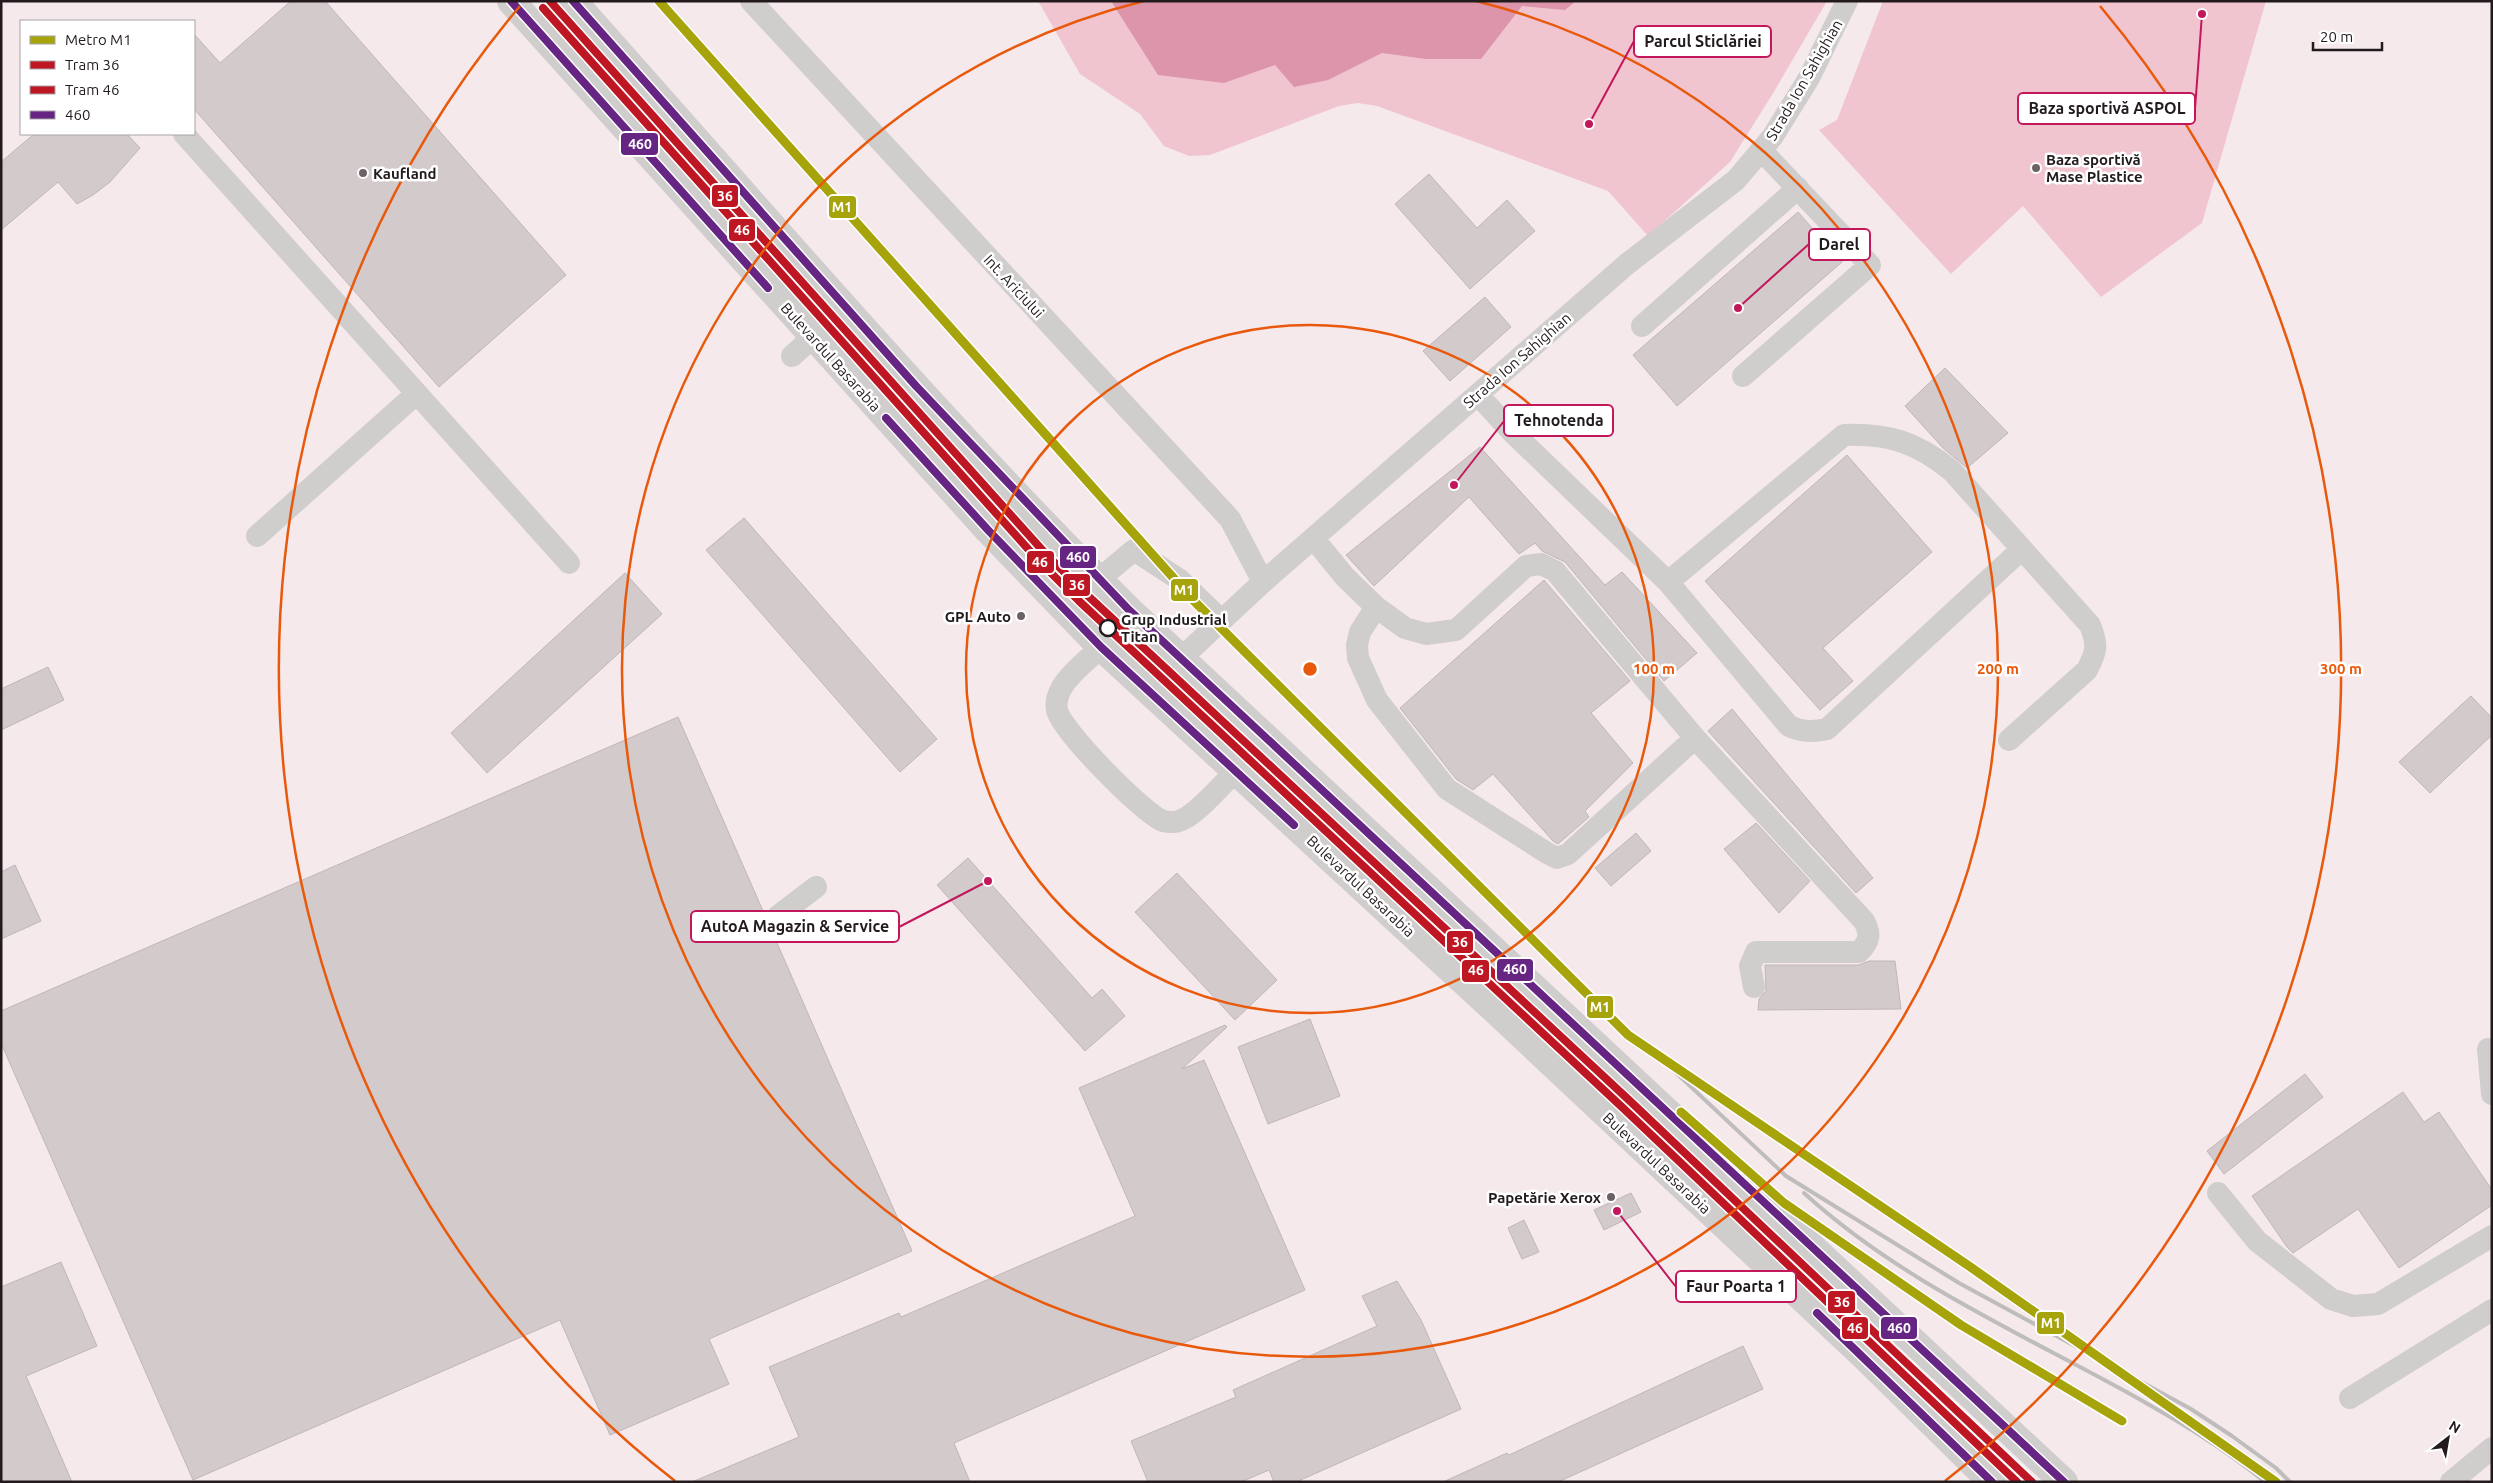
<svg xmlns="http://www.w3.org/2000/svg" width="2493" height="1483" font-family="Ubuntu,sans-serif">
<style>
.green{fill:#f1c5d0}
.water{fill:#dc95aa}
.building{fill:#d3cacc;stroke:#c0b6b9}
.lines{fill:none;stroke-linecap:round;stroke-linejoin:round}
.minor{stroke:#d0cdcd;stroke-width:22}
.major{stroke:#d0cdcd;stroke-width:28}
.rail{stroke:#bfbcbc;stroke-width:4}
.bus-1-casing{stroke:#fff;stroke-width:11}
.bus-1{stroke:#662483;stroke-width:8}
.tram-1-casing{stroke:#fff;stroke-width:11}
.tram-2-casing{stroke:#fff;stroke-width:11}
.tram-1{stroke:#be1622;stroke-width:8}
.tram-2{stroke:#be1622;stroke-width:8}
.metro-1-casing{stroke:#fff;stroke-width:12}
.metro-1{stroke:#a7a30b;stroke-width:9}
.ring{fill:none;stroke:#e8590c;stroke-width:2.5}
.poi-dot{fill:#6c6265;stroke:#fff;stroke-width:2}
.stop-dot{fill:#fff;stroke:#221a1c;stroke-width:2.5}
.labels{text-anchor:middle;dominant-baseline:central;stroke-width:5;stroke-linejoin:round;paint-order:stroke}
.street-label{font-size:15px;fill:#221a1c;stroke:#fff}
.poi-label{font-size:15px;font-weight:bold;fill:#221a1c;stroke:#fff;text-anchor:start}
.stop-label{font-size:15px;font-weight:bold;fill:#221a1c;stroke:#fff;text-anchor:start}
.centre{fill:#e8590c;stroke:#fff;stroke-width:2.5}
.ring-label{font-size:15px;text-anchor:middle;font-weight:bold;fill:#e8590c;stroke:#fff;stroke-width:5;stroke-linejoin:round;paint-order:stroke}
.leader{fill:none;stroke:#c2185b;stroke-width:2}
.callout-dot{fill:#c2185b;stroke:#fff;stroke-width:2}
.callout{fill:#fff;stroke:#c2185b;stroke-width:2}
.callout-label{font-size:16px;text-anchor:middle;font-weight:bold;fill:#221a1c}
.line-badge{stroke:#fff;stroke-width:2}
.badge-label{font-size:14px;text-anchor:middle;font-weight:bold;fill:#fff}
</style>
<rect width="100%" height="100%" fill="#f5e9ec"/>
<!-- green -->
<path class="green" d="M1038,1H1827L1775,90L1730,162L1648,236L1608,191L1377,106L1358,103L1339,106L1210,155L1189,156L1164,146L1140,114L1080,74Z
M1883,1H2266L2202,223L2101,297L2023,206L1951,274L1819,130L1837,120Z"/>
<!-- water -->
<path class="water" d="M1111,1H1576L1565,10L1522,6L1481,59H1426L1382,53L1328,80L1294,87L1275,65L1224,83L1158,75Z"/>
<!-- building -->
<path class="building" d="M291,1H325L566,275L439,387L194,109V34L220,63Z
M34,134H127L140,148L110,182L93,195L77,204L58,182L1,230V162Z
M1429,174L1477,228L1507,200L1535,231L1470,289L1395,204Z
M1798,212L1842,262L1677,406L1633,355Z
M1485,297L1511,327L1450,381L1423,351Z
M1945,368L2008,433L1967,468L1943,448L1905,406Z
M1480,447L1605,585L1622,572L1697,653L1664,681L1565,562L1542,551L1535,543L1519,554L1469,497L1374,586L1346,555Z
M1847,455L1932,552L1823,648L1853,681L1820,710L1705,581Z
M744,518L937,739L900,772L706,550Z
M625,573L662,614L487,773L451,733Z
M1544,580L1630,681L1591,713L1633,763L1585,811L1589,817L1558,844L1553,841L1493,774L1473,790L1456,779L1400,708Z
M48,667L64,700L1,730V689Z
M2471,696L2492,718V735L2430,793L2399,762Z
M1732,709L1873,878L1856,893L1708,731Z
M678,717L912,1251L709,1339L729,1384L610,1435L560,1320L193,1480L1,1043V1011Z
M1756,823L1810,881L1779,913L1724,849Z
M1636,833L1651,851L1611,886L1595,868Z
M968,858L1092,998L1102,989L1125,1016L1085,1051L937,885Z
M15,865L41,921L1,939V872Z
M1177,873L1277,980L1235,1020L1135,912Z
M1869,961H1895L1901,1009L1758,1010L1759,999L1766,991L1765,965H1859Z
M1310,1019L1340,1096L1268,1124L1238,1047Z
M1225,1025L1227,1027L1182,1069L1204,1060L1305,1290L954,1443L970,1482H692L799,1437L769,1367L899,1313L901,1317L1135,1216L1079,1088Z
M2305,1074L2323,1097L2224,1174L2207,1151Z
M2403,1092L2424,1122L2439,1112L2492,1190V1205L2399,1268L2358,1209L2293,1253L2287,1247L2252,1196Z
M1631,1193L1641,1212L1604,1230L1594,1210Z
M1524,1220L1539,1252L1522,1259L1508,1228Z
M61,1262L97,1346L26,1376L72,1482H1V1287Z
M1397,1281L1421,1320L1461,1409L1296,1482H1274L1269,1470L1241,1482H1148L1131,1441L1236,1397L1233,1390L1377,1326L1362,1296Z
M1743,1346L1763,1389L1558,1482H1443L1507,1453L1509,1455Z"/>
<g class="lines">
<!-- minor -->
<path class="minor" d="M751,1L1230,519L1263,582
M184,134L569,563
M1642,326L1798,188
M792,356L813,337
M1743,376L1870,265L1762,151
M1478,395L1514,434L1668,582L1789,726C1802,732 1813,732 1827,729L2022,549
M257,536L416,394
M1314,539L1345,577L1376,607L1360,632L1357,645L1358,658L1377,700L1447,789L1547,853L1557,858L1568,854L1695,738
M1098,580L1134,550L1180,580L1221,620
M1668,582L1844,435C1889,433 1918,443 1952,471L2090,625C2098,645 2097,651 2087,670L2009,740
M1376,607L1405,628L1426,634L1456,630L1526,566L1541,564L1555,571L1695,738L1864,921C1871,934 1870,941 1859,952H1756L1750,966L1754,987
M1101,647C1085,663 1052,685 1057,710C1061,730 1141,811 1161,820C1164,822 1175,823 1179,821C1196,816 1223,783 1236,771
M1147,690L1263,582L1627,264L1736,180L1773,136L1809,78L1847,1
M778,916L816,887
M2488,1049L2492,1094
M2218,1193L2257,1241L2331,1299L2353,1306L2378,1304L2492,1236
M2350,1398L2492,1310
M2451,1482L2492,1448"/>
<!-- major -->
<path class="major" d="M511,1L988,530L1101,647L1496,1011L1864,1356L1992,1482
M573,1C756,206 934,416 1129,610L2064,1482"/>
<!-- rail -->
<path class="rail" d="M1640,1039L1786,1176L1959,1283L2191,1409L2232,1436L2276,1468L2290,1482
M1804,1193C1899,1280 2020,1333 2132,1395C2178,1421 2224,1448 2265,1482"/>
<defs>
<path id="bus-1" d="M511,1L768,288
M573,1L916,386L1129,610L2064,1482
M886,418L988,530L1101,647L1294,825
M1817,1313L1992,1482"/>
</defs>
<!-- bus-1 casing -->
<use href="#bus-1" class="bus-1-casing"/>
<!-- bus-1 -->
<use href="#bus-1" class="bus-1"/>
<defs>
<path id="tram-1" d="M550,1L1044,552L1086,594L1630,1101L2032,1482"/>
<path id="tram-2" d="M543,8L1037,559L1079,601L1623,1108L2017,1482"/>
</defs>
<!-- tram-1 casing -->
<use href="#tram-1" class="tram-1-casing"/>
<!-- tram-2 casing -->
<use href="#tram-2" class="tram-2-casing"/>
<!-- tram-1 -->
<use href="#tram-1" class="tram-1"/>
<!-- tram-2 -->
<use href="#tram-2" class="tram-2"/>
<defs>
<path id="metro-1" d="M659,1L1194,601L1628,1035L1969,1266L2276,1482
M1681,1112L1784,1203L1961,1325L2122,1421"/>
</defs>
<!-- metro-1 casing -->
<use href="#metro-1" class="metro-1-casing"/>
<!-- metro-1 -->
<use href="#metro-1" class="metro-1"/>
</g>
<!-- distance rings -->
<g class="ring">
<circle cx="1310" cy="669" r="344"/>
<path d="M1476 1A688 688 0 1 1 1144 1"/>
<path d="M675 1481A1031 1031 0 0 1 520 6M2100 6A1031 1031 0 0 1 1945 1481"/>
</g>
<!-- markers -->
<g class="poi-dot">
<circle cx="2036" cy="168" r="5"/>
<circle cx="363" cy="173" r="5"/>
<circle cx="1021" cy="616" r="5"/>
<circle cx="1611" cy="1197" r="5"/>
</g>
<circle class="stop-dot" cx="1108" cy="628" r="8"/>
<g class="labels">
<!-- street labels -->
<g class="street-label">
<text transform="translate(1804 80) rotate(-60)">Strada Ion Sahighian</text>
<text transform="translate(1014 286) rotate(47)">Int. Ariciului</text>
<text transform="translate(831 357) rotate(48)">Bulevardul Basarabia</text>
<text transform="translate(1517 360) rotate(-41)">Strada Ion Sahighian</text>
<text transform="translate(1361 886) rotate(43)">Bulevardul Basarabia</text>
<text transform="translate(1657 1163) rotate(43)">Bulevardul Basarabia</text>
</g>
<!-- poi labels -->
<g class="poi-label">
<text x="2046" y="159">Baza sportivă<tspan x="2046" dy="17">Mase Plastice</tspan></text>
<text x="373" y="173">Kaufland</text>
<text x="1011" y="616" text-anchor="end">GPL Auto</text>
<text x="1601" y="1197" text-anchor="end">Papetărie Xerox</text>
</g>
<!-- stop labels -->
<g class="stop-label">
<text x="1121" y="619">Grup Industrial<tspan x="1121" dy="17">Titan</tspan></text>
</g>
</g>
<circle cx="1310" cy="669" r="8" class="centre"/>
<g class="ring-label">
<text x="1654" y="674">100 m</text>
<text x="1998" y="674">200 m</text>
<text x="2341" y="674">300 m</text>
</g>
<!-- callouts -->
<path class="leader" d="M1589 124L1634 41M2202 14L2195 109M1738 308L1809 244M1454 485L1504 421M988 881L899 927M1617 1211L1676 1287"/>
<g class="callout-dot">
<circle cx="1589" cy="124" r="5"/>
<circle cx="2202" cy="14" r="5"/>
<circle cx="1738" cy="308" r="5"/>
<circle cx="1454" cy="485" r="5"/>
<circle cx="988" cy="881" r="5"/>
<circle cx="1617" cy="1211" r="5"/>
</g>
<g class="callout">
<rect x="1634" y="26" width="137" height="31" rx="5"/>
<rect x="2018" y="93" width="177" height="31" rx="5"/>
<rect x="1809" y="229" width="61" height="31" rx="5"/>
<rect x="1504" y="405" width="109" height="31" rx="5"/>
<rect x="691" y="911" width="208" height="31" rx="5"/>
<rect x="1676" y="1271" width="120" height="31" rx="5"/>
</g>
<g class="callout-label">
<text x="1703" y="47">Parcul Sticlăriei</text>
<text x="2107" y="114">Baza sportivă ASPOL</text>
<text x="1839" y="250">Darel</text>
<text x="1559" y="426">Tehnotenda</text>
<text x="795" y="932">AutoA Magazin &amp; Service</text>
<text x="1736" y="1292">Faur Poarta 1</text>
</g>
<g class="line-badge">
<rect x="620" y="132" width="39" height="24" rx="5" fill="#662483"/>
<rect x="711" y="184" width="28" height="24" rx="5" fill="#be1622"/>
<rect x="828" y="195" width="29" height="24" rx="5" fill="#a7a30b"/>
<rect x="728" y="218" width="28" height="24" rx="5" fill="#be1622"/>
<rect x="1059" y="545" width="38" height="24" rx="5" fill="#662483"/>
<rect x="1026" y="550" width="29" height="24" rx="5" fill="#be1622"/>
<rect x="1062" y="573" width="29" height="24" rx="5" fill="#be1622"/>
<rect x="1170" y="578" width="29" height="24" rx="5" fill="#a7a30b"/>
<rect x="1446" y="930" width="28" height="24" rx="5" fill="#be1622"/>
<rect x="1496" y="958" width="38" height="24" rx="5" fill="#662483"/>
<rect x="1461" y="959" width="29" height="24" rx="5" fill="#be1622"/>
<rect x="1586" y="995" width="28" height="24" rx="5" fill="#a7a30b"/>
<rect x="1827" y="1290" width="29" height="24" rx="5" fill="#be1622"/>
<rect x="2036" y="1311" width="29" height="24" rx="5" fill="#a7a30b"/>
<rect x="1880" y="1316" width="38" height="24" rx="5" fill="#662483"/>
<rect x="1841" y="1316" width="28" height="24" rx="5" fill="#be1622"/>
</g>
<g class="badge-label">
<text x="640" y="149">460</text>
<text x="725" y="201">36</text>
<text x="842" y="212">M1</text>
<text x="742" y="235">46</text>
<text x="1078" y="562">460</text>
<text x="1040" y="567">46</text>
<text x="1077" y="590">36</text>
<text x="1184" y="595">M1</text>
<text x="1460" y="947">36</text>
<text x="1515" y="974">460</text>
<text x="1476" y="975">46</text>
<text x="1600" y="1012">M1</text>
<text x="1842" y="1307">36</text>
<text x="2051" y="1328">M1</text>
<text x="1899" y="1333">460</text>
<text x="1855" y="1333">46</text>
</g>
<!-- border -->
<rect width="2493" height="1483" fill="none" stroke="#221a1c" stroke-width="5"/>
<!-- legend -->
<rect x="20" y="20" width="175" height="115" fill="#ffffff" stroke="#a7a3a4"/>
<rect x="30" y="36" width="25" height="8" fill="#a7a30b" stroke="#a7a3a4"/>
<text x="65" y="45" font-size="15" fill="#221a1c">Metro M1</text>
<rect x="30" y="61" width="25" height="8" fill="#be1622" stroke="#a7a3a4"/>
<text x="65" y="70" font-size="15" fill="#221a1c">Tram 36</text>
<rect x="30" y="86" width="25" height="8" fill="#be1622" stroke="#a7a3a4"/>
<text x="65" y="95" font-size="15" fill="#221a1c">Tram 46</text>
<rect x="30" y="111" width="25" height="8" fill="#662483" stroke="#a7a3a4"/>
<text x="65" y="120" font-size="15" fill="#221a1c">460</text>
<!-- north arrow -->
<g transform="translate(2448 1438) rotate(31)" stroke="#ffffff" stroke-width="4" paint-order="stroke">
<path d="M0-4L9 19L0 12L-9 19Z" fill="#221a1c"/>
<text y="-8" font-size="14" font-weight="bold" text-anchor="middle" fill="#221a1c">N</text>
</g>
<!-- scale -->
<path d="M2313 42v8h69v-8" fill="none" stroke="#221a1c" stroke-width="2.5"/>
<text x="2320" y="42" font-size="15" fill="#221a1c" stroke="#ffffff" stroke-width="4" paint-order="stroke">20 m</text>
</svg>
